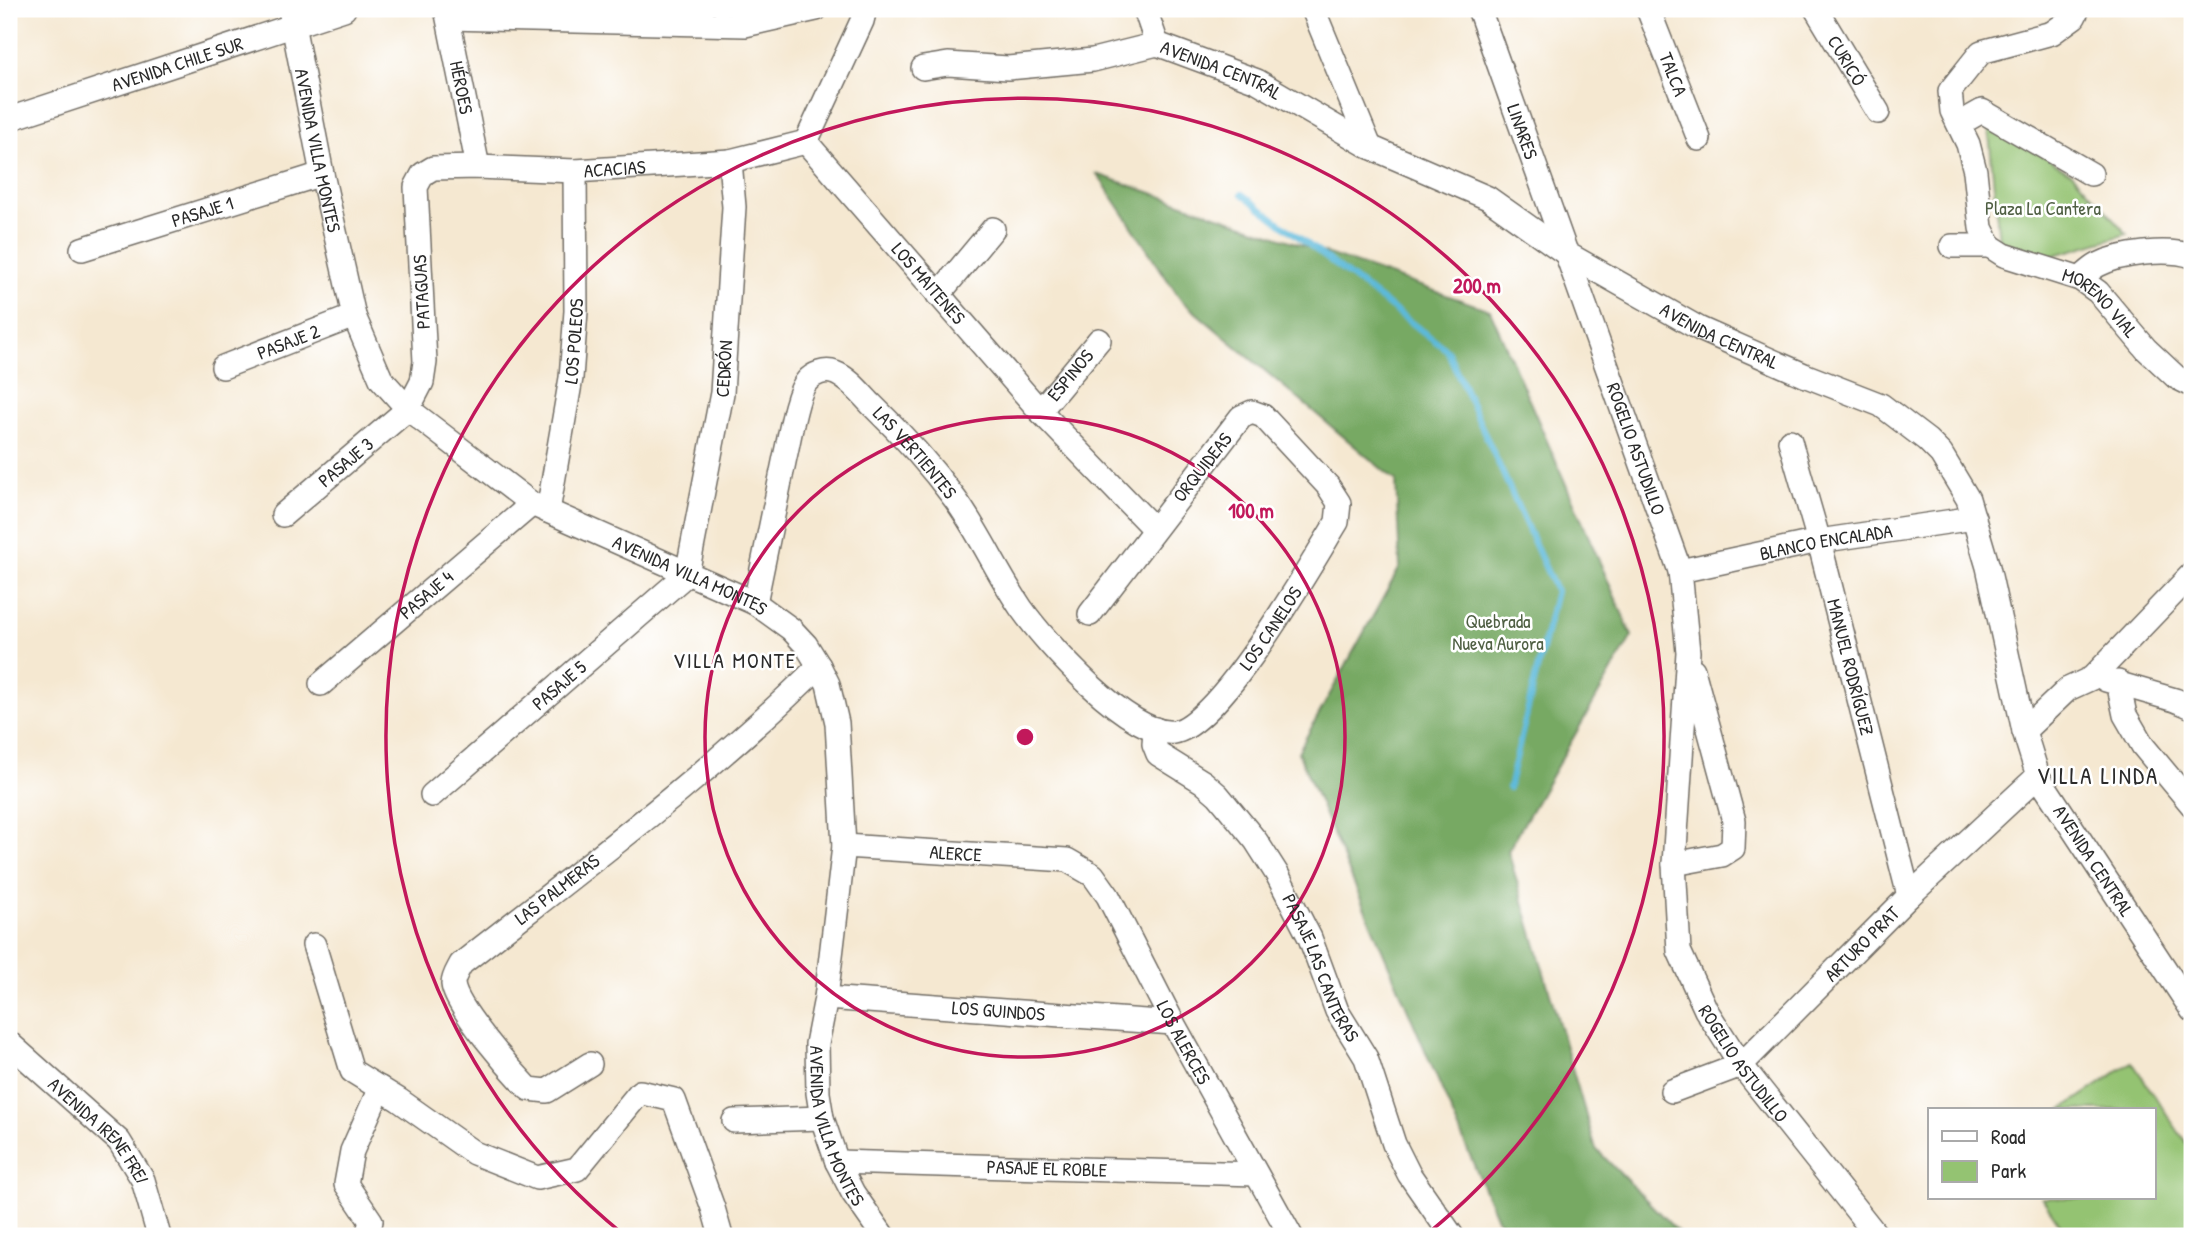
<svg xmlns="http://www.w3.org/2000/svg" width="2201" height="1245" font-family="'Patrick Hand',sans-serif">
<style>
.green{fill:#94c372;stroke:#60774e;stroke-width:2}
.forest{fill:#77a964;stroke:#516a48;stroke-width:2}
.lines{fill:none;stroke-linecap:round;stroke-linejoin:round}
.stream{stroke:#5cb9da;stroke-width:6}
.minor-casing{stroke:#726d65;stroke-width:26}
.minor{stroke:#fff;stroke-width:23}
.ring{fill:none;stroke:#c2185b;stroke-width:3.5}
.labels{text-anchor:middle;dominant-baseline:central;stroke-width:5;stroke-linejoin:round;paint-order:stroke}
.street-label{font-size:19px;fill:#2b2b2b;stroke:#fff}
.park-label{font-size:19px;fill:#506044;stroke:#fff}
.neighbourhood-label{font-size:21px;letter-spacing:2px;fill:#2b2b2b;stroke:#fff}
.quarter-label{font-size:23px;letter-spacing:2px;fill:#2b2b2b;stroke:#fff}
.centre{fill:#c2185b;stroke:#fff;stroke-width:3.5}
.ring-label{font-size:21px;text-anchor:middle;font-weight:bold;fill:#c2185b;stroke:#fff;stroke-width:5;stroke-linejoin:round;paint-order:stroke}
</style>
<rect width="100%" height="100%" fill="#fff"/>
<filter id="ink" filterUnits="userSpaceOnUse"><feTurbulence type="fractalNoise" baseFrequency=".0143" numOctaves="2"/><feDisplacementMap in="SourceGraphic" scale="14" xChannelSelector="R" yChannelSelector="G"/><feConvolveMatrix kernelMatrix="1 2 1 2 8 2 1 2 1" color-interpolation-filters="sRGB"/></filter>
<filter id="wash" filterUnits="userSpaceOnUse"><feTurbulence type="fractalNoise" baseFrequency=".00686" numOctaves="4" result="noise"/><feDisplacementMap in="SourceGraphic" scale="28" xChannelSelector="R" yChannelSelector="G"/><feGaussianBlur stdDeviation="1.57" result="paint"/><feColorMatrix in="noise" values="0 0 0 0 0 0 0 0 0 0 0 0 0 0 0 0 0 1.4 0 .05"/><feComposite in="paint" operator="in"/></filter>
<g filter="url(#wash)">
<rect width="100%" height="100%" fill="#f5e8d1"/>
<!-- green -->
<path class="green" d="M1988,122L2073,174L2127,234L2052,256L1999,242Z
M2132,1062L2192,1152V1236H2068L2042,1198H2154V1110H2061Z"/>
<!-- forest -->
<path class="forest" d="M1097,174L1490,310L1632,636L1508,851L1596,1149L1682,1236H1518L1497,1219L1298,752L1400,567L1396,481L1181,300Z"/>
<g class="lines">
<!-- stream -->
<path class="stream" d="M1242,194L1447,350L1556,591L1509,788"/>
</g>
</g>
<g filter="url(#ink)">
<g class="lines">
<defs>
<g id="minor">
<path id="s1" d="M290,9L322,174L354,316L381,379L408,409L532,504L755,603L791,629L806,645L819,666L828,684L837,723L844,846L826,998L817,1044L818,1093L822,1118L837,1162L853,1193L883,1236"/>
<path id="s2" d="M446,9L478,167"/>
<path d="M1145,9L1157,44"/>
<path d="M1313,9L1370,147"/>
<path id="s3" d="M1479,9L1680,571L1688,652L1674,864L1679,951L1706,1010L1741,1065L1877,1236"/>
<path id="s4" d="M1648,9L1699,139"/>
<path id="s5" d="M1816,9L1878,112"/>
<path id="s6" d="M2078,9L2074,17L2052,33L1981,52L1950,91L1952,111L1968,144L1975,171L1981,228L1990,246L2004,255L2080,279L2098,292L2146,349L2176,377L2192,385"/>
<path d="M449,18L745,25L816,9"/>
<path id="s7" d="M923,68L948,64L1008,68L1093,60L1157,44L1257,81L1370,147L1488,198L1564,252L1700,329L1804,375L1881,405L1927,440L1941,454L1968,499L1988,567L2024,731L2038,776L2192,1010"/>
<path id="s8" d="M9,119L344,9"/>
<path d="M1959,124L1982,111L2091,174"/>
<path id="s9" d="M806,142L1040,411L1154,529"/>
<path d="M806,142L862,21L865,9"/>
<path d="M1952,246H1990"/>
<path id="s10" d="M82,249L322,174"/>
<path d="M2080,279C2086,274 2092,268 2098,265C2121,253 2168,248 2192,256"/>
<path d="M938,295L993,229"/>
<path id="s11" d="M223,367L354,316"/>
<path id="s12" d="M1040,411L1099,340"/>
<path id="s13" d="M1790,441L1819,541L1909,896"/>
<path id="s14" d="M548,511L571,378L576,311L575,171"/>
<path id="s15" d="M283,515L408,409L422,382L425,362L416,187L423,174L433,168L478,167L575,171L730,161L806,142"/>
<path id="s16" d="M1680,571L1819,541L1974,518"/>
<path id="s17" d="M755,603C765,554 775,506 785,457C789,441 796,393 807,381C813,374 825,369 835,373C849,378 861,394 871,404C902,434 930,465 955,499C980,533 997,573 1021,608C1045,642 1129,737 1174,732C1219,726 1311,564 1337,522L1339,503L1328,486L1263,416L1252,412L1241,417L1090,614"/>
<path d="M2106,680L2175,700L2192,707"/>
<path d="M2118,682L2125,715L2143,746L2192,805"/>
<path id="s18" d="M321,684L532,504"/>
<path id="s19" d="M1155,729L1154,744L1158,754L1203,782L1218,795L1256,841L1277,874L1310,938L1337,1011L1366,1058L1394,1144L1409,1174L1452,1236"/>
<path d="M2024,731L2068,689L2092,678L2192,574"/>
<path id="s20" d="M432,795L687,574L722,393L734,207L730,161"/>
<path id="s21" d="M844,846L1067,860L1093,875L1108,896L1173,1023L1291,1236"/>
<path d="M1674,864L1722,855L1733,848L1734,821L1693,670"/>
<path d="M314,945L352,1071L399,1100L474,1153L537,1178L577,1169L640,1092L674,1100L713,1208L721,1236"/>
<path id="s22" d="M826,998L1173,1023"/>
<path id="s23" d="M9,1043L119,1141L143,1180L159,1236"/>
<path id="s24" d="M590,1064L547,1091L529,1089C511,1070 455,1007 453,984C453,977 458,970 461,964C583,868 709,775 819,666"/>
<path id="s25" d="M1672,1091L1741,1065L1909,896L2038,776"/>
<path d="M734,1121L822,1118"/>
<path id="s26" d="M837,1162L1256,1174"/>
<path d="M367,1236L371,1221L346,1184L352,1151L380,1088"/>
</g>
</defs>
<!-- minor casing -->
<use href="#minor" class="minor-casing"/>
<!-- minor -->
<use href="#minor" class="minor"/>
</g>
</g>
<!-- distance rings -->
<g class="ring">
<circle cx="1025" cy="737" r="320"/>
<path d="M623 1234A639 639 0 1 1 1427 1234"/>
</g>
<g class="labels">
<!-- street labels -->
<g class="street-label">
<text stroke="none"><textPath href="#s5" startOffset="60">CURICÓ</textPath></text>
<text stroke="none"><textPath href="#s8" startOffset="177">AVENIDA CHILE SUR</textPath></text>
<text stroke="none"><textPath href="#s7" startOffset="306">AVENIDA CENTRAL</textPath></text>
<text stroke="none"><textPath href="#s4" startOffset="70">TALCA</textPath></text>
<text stroke="none"><textPath href="#s2" startOffset="80">HÉROES</textPath></text>
<text stroke="none"><textPath href="#s3" startOffset="130">LINARES</textPath></text>
<text stroke="none"><textPath href="#s1" startOffset="144">AVENIDA VILLA MONTES</textPath></text>
<text stroke="none"><textPath href="#s15" startOffset="598">ACACIAS</textPath></text>
<text stroke="none"><textPath href="#s10" startOffset="126">PASAJE 1</textPath></text>
<text stroke="none"><textPath href="#s9" startOffset="187">LOS MAITENES</textPath></text>
<text transform="translate(421 292) rotate(-93)">PATAGUAS</text>
<text stroke="none"><textPath href="#s6" startOffset="448">MORENO VIAL</textPath></text>
<text stroke="none"><textPath href="#s7" startOffset="873">AVENIDA CENTRAL</textPath></text>
<text stroke="none"><textPath href="#s11" startOffset="70">PASAJE 2</textPath></text>
<text stroke="none"><textPath href="#s14" startOffset="172">LOS POLEOS</textPath></text>
<text stroke="none"><textPath href="#s20" startOffset="546">CEDRÓN</textPath></text>
<text stroke="none"><textPath href="#s12" startOffset="47">ESPINOS</textPath></text>
<text stroke="none"><textPath href="#s3" startOffset="467">ROGELIO ASTUDILLO</textPath></text>
<text stroke="none"><textPath href="#s17" startOffset="373">LAS VERTIENTES</textPath></text>
<text stroke="none"><textPath href="#s15" startOffset="82">PASAJE 3</textPath></text>
<text transform="translate(1202 467) rotate(-52)">ORQUIDEAS</text>
<text stroke="none"><textPath href="#s16" startOffset="149">BLANCO ENCALADA</textPath></text>
<text stroke="none"><textPath href="#s1" startOffset="752">AVENIDA VILLA MONTES</textPath></text>
<text stroke="none"><textPath href="#s18" startOffset="138">PASAJE 4</textPath></text>
<text stroke="none"><textPath href="#s17" startOffset="908">LOS CANELOS</textPath></text>
<text stroke="none"><textPath href="#s13" startOffset="234">MANUEL RODRÍGUEZ</textPath></text>
<text stroke="none"><textPath href="#s20" startOffset="168">PASAJE 5</textPath></text>
<text stroke="none"><textPath href="#s21" startOffset="112">ALERCE</textPath></text>
<text stroke="none"><textPath href="#s7" startOffset="1566">AVENIDA CENTRAL</textPath></text>
<text stroke="none"><textPath href="#s24" startOffset="343">LAS PALMERAS</textPath></text>
<text stroke="none"><textPath href="#s25" startOffset="245">ARTURO PRAT</textPath></text>
<text stroke="none"><textPath href="#s19" startOffset="301">PASAJE LAS CANTERAS</textPath></text>
<text stroke="none"><textPath href="#s22" startOffset="173">LOS GUINDOS</textPath></text>
<text stroke="none"><textPath href="#s21" startOffset="444">LOS ALERCES</textPath></text>
<text stroke="none"><textPath href="#s3" startOffset="1108">ROGELIO ASTUDILLO</textPath></text>
<text stroke="none"><textPath href="#s1" startOffset="1382">AVENIDA VILLA MONTES</textPath></text>
<text stroke="none"><textPath href="#s23" startOffset="126">AVENIDA IRENE FREI</textPath></text>
<text stroke="none"><textPath href="#s26" startOffset="210">PASAJE EL ROBLE</textPath></text>
</g>
<!-- park labels -->
<g class="park-label">
<text x="2043" y="208">Plaza La Cantera</text>
<text x="1498" y="621">Quebrada<tspan x="1498" dy="22">Nueva Aurora</tspan></text>
</g>
<!-- neighbourhood labels -->
<g class="neighbourhood-label">
<text x="735" y="660">VILLA MONTE</text>
</g>
<!-- quarter labels -->
<g class="quarter-label">
<text x="2098" y="775">VILLA LINDA</text>
</g>
</g>
<circle cx="1025" cy="737" r="10" class="centre"/>
<g class="ring-label">
<text x="1477" y="293">200 m</text>
<text x="1251" y="518">100 m</text>
</g>
<!-- margin -->
<rect width="2201" height="1245" fill="none" stroke="#fff" stroke-width="35"/>
<!-- legend -->
<rect x="1928" y="1108" width="228" height="91" fill="#ffffff" stroke="#aaaaaa" stroke-width="2"/>
<rect x="1942" y="1131" width="35" height="10" fill="#ffffff" stroke="#aaaaaa" stroke-width="2"/>
<text x="1991" y="1144" font-size="21" fill="#2b2b2b">Road</text>
<rect x="1942" y="1161" width="35" height="21" fill="#94c372" stroke="#aaaaaa" stroke-width="2"/>
<text x="1991" y="1178" font-size="21" fill="#2b2b2b">Park</text>
</svg>
